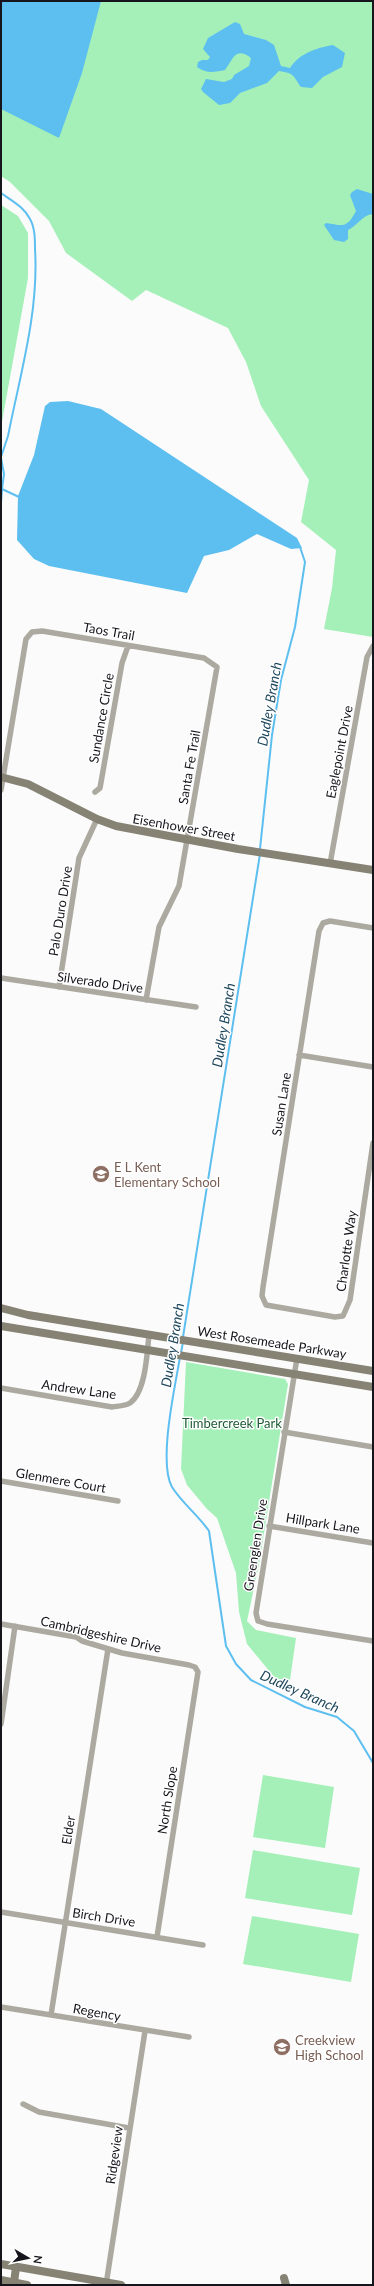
<svg xmlns="http://www.w3.org/2000/svg" width="374" height="2286" font-family="Lato,sans-serif">
<style>
.green{fill:#a4f0b8}
.water{fill:#5dbff0}
.lines{fill:none;stroke-linecap:round;stroke-linejoin:round}
.stream{stroke:#5dbff0;stroke-width:2}
.street{stroke:#acaaa0;stroke-width:5.5}
.secondary{stroke:#868274;stroke-width:8}
.labels{text-anchor:middle;dominant-baseline:central;stroke-width:3;stroke-linejoin:round;paint-order:stroke}
.street-label{font-size:13px;fill:#17151c;stroke:#fff}
.education-label{font-size:13px;fill:#785e54;stroke:#fff;text-anchor:start}
.park-label{font-size:13px;fill:#1e5933;stroke:#fff}
.water-label{font-size:14px;font-style:italic;fill:#1e475c;stroke:#fff}
</style>
<rect width="100%" height="100%" fill="#fbfbfb"/>
<!-- green -->
<path class="green" d="M1,1H373V637L324,629L332,588L336,550L301,522L309,480L261,406L246,362L228,328L146,290L132,301L66,253L49,221L10,182L1,176Z
M1,205L18,216L28,233V278L1,427Z
M186,1362L285,1379L288,1384L259,1564L247,1621L256,1630L296,1638L290,1680L285,1690L247,1644L239,1612L236,1573L217,1518L207,1509L187,1485L181,1469Z
M263,1775L334,1787L325,1848L253,1837Z
M253,1850L360,1868L352,1915L245,1898Z
M252,1916L359,1934L351,1982L243,1964Z"/>
<!-- water -->
<path class="water" d="M1,1H101L82,73L59,138L1,109Z
M235,22L240,24L244,34L266,40L274,45L281,66L290,68C300,53 316,48 333,45L345,53L342,67L323,77L312,88L301,87C292,75 296,74 279,71L267,83L240,93L230,103L219,105L203,92L201,89L206,79L224,82L232,79L234,75L249,66L251,58C235,46 233,60 225,70C215,72 206,74 197,67L198,62L202,60H208L210,57L203,49L208,38Z
M357,189L373,194V214C362,215 357,226 348,230V239L344,242L334,240L324,225L326,223C342,225 346,230 356,211L350,195L352,192Z
M68,401L101,409L297,538L302,548L291,549L257,534L229,550L204,556L187,593L49,566L34,559L17,540L18,496L34,455L45,406L50,402Z"/>
<g class="lines">
<!-- stream -->
<path class="stream" d="M1,193C12,201 24,207 30,219C35,228 35,239 35,249C39,312 20,375 8,436L1,457
M1,458L4,474L2,489L19,497
M1,503L2,489
M260,849L272,735L281,680L295,627L305,562L300,547
M183,1337L260,854
M181,1353L183,1342
M180,1357C175,1387 158,1462 172,1487C182,1503 198,1515 209,1531L226,1646L236,1664L251,1680L305,1707L337,1717L354,1731L373,1763"/>
<!-- street -->
<path class="street" d="M1,790L26,639L32,632L42,631L204,658L217,667L179,886L159,927L146,1000
M95,792L100,788L122,663L128,646
M330,864L367,657L373,646
M373,928L330,921L323,923L319,931L263,1287L262,1296L266,1305L335,1317L343,1316L350,1300L373,1143
M1,978L196,1007
M59,987L79,858L97,819
M299,1055L373,1067
M297,1358L256,1613L258,1621L267,1624L373,1641
M1,1388L112,1407C118,1406 125,1406 130,1403C146,1392 147,1352 149,1335
M284,1432L373,1447
M1,1481L118,1501
M269,1526L373,1543
M1,1624L76,1637L82,1641L122,1653L189,1665L195,1667L198,1672L157,1937
M1,1724L15,1626
M1,1912L203,1945
M1,2007L189,2037
M51,2015L108,1649
M23,2104L39,2112L129,2128
M106,2285L145,2031"/>
<!-- secondary -->
<path class="secondary" d="M1,777L28,784L97,819L116,826L238,849L373,870
M1,1308L28,1315L373,1371
M1,1326L373,1387
M1,2264L121,2285
M284,2278L286,2285
M1,2280L27,2285
M14,2283L16,2267"/>
</g>
<!-- icons -->
<defs>
<symbol id="school-disc" viewBox="-11 -11 22 22"><circle r="9.5" fill="#8d6e63" stroke="#fff"/><path d="M0-5L7-2L0 1L-7-2ZM-4 1L0 2.5L4 1V4Q0 6-4 4Z" fill="#fff"/></symbol>
</defs>
<g fill-rule="evenodd">
<use href="#school-disc" x="91" y="1164" width="20" height="20"/>
<use href="#school-disc" x="272" y="2037" width="20" height="20"/>
</g>
<g class="labels">
<!-- street labels -->
<g class="street-label">
<text transform="translate(109 631) rotate(10)">Taos Trail</text>
<text transform="translate(101 718) rotate(-80)">Sundance Circle</text>
<text transform="translate(339 752) rotate(-79)">Eaglepoint Drive</text>
<text transform="translate(189 767) rotate(-80)">Santa Fe Trail</text>
<text transform="translate(184 827) rotate(10)">Eisenhower Street</text>
<text transform="translate(60 911) rotate(-81)">Palo Duro Drive</text>
<text transform="translate(100 982) rotate(8)">Silverado Drive</text>
<text transform="translate(281 1104) rotate(-81)">Susan Lane</text>
<text transform="translate(346 1251) rotate(-82)">Charlotte Way</text>
<text transform="translate(272 1342) rotate(9)">West Rosemeade Parkway</text>
<text transform="translate(79 1389) rotate(8)">Andrew Lane</text>
<text transform="translate(61 1480) rotate(10)">Glenmere Court</text>
<text transform="translate(323 1523) rotate(9)">Hillpark Lane</text>
<text transform="translate(255 1545) rotate(-81)">Greenglen Drive</text>
<text transform="translate(101 1634) rotate(13)">Cambridgeshire Drive</text>
<text transform="translate(167 1800) rotate(-81)">North Slope</text>
<text transform="translate(68 1830) rotate(-81)">Elder</text>
<text transform="translate(104 1917) rotate(9)">Birch Drive</text>
<text transform="translate(97 2012) rotate(10)">Regency</text>
<text transform="translate(114 2155) rotate(-82)">Ridgeview</text>
</g>
<!-- education labels -->
<g class="education-label">
<text x="114" y="1167">E L Kent<tspan x="114" dy="15">Elementary School</tspan></text>
<text x="295" y="2040">Creekview<tspan x="295" dy="15">High School</tspan></text>
</g>
<!-- park labels -->
<g class="park-label">
<text x="232" y="1423">Timbercreek Park</text>
</g>
<!-- water labels -->
<g class="water-label">
<text transform="translate(269 704) rotate(-80)">Dudley Branch</text>
<text transform="translate(223 1025) rotate(-81)">Dudley Branch</text>
<text transform="translate(172 1345) rotate(-81)">Dudley Branch</text>
<text transform="translate(300 1691) rotate(24)">Dudley Branch</text>
</g>
</g>
<!-- border -->
<rect width="374" height="2286" fill="none" stroke="#17151c" stroke-width="4"/>
<!-- north arrow -->
<g transform="translate(28 2258) rotate(99)" stroke="#ffffff" stroke-width="3" paint-order="stroke">
<path d="M0-3L7 15L0 10L-7 15Z" fill="#17151c"/>
<text y="-6" font-size="11" font-weight="bold" text-anchor="middle" fill="#17151c">N</text>
</g>
</svg>
